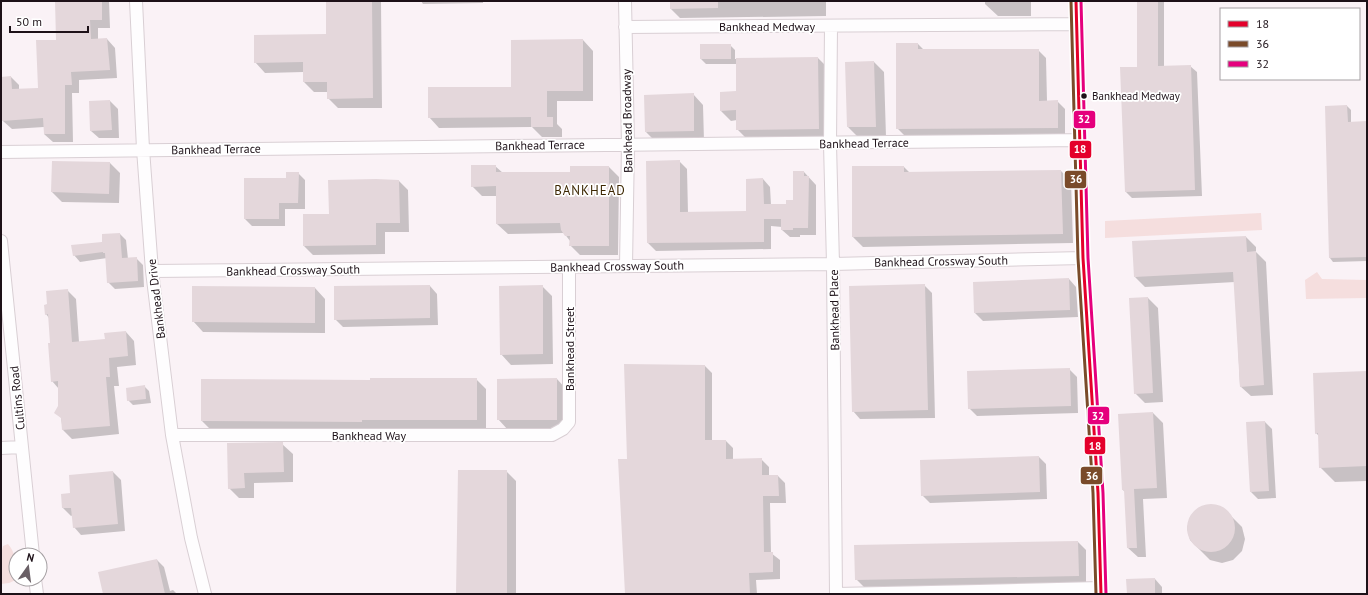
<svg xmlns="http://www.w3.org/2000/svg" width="1368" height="595" font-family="'PT Sans',sans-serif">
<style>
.green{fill:#f5dede}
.shadow{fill:#0003}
.building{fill:#e4d7db}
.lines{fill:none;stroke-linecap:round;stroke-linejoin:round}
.minor-casing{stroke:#d9cfd4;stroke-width:14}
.minor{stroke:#fefdfe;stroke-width:12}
.bus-1-casing{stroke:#fff;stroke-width:6}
.bus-2-casing{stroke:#fff;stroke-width:6}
.bus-3-casing{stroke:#fff;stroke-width:6}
.bus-1{stroke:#e4002b;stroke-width:3}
.bus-2{stroke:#7a4b2a;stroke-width:3}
.bus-3{stroke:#e5007d;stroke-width:3}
.bus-dot{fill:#1d1118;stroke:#fff;stroke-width:1.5}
.labels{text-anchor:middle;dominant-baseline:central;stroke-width:3.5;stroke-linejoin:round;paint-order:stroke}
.bus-label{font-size:11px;fill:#1d1118;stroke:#fff;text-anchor:start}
.street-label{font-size:12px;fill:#1d1118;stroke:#fff}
.neighbourhood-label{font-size:13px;letter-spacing:1px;fill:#3c2601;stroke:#fff}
.line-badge{stroke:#fff;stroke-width:1.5}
.badge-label{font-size:11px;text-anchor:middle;font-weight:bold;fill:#fff}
</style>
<rect width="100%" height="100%" fill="#faf2f6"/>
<!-- green -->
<path class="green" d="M1261,213L1262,230L1105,238V221Z
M1317,272L1322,279L1367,280V298L1306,299L1305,280Z
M8,544C17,554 16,567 16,579H18L9,583L1,584V555L3,546Z"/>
<!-- shadow -->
<path class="shadow" d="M56,1H109L110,28H98V40L107,39L115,48L117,78L79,80V93H72L73,142H53L44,134V127L12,129L3,121L1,78L11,77L19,85V90L39,89L57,41Z
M327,1H381L382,108H338L328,98V92H314L304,82V72L265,73L255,62L327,35Z
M421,1H483V3L423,4Z
M671,1H826V16L680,18L671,9Z
M985,1H1031V16H998L985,4Z
M1138,1H1164V67L1190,66L1197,72L1202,196L1132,198L1126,192L1138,68Z
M583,40L593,51V101H557V124L562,129V137H542L532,127L439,128L429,117L512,88Z
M918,44L924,50H1038L1046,58L1047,101H1057L1065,109V135L905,136L897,128Z
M730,45L735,50V59L818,58L828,68L829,139H747L737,129V120L731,121L721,111L737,92V64H706L701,59Z
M874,62L884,72L886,137H858L848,127L846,63Z
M693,94L703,105L704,141L656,142L646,132Z
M110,101L118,109L119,138H99L91,131Z
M1347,106L1351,110V123L1367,122V261L1333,262L1330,258Z
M679,161L687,169L688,213L747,212L763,179L770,187L771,205H787L794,201L804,172L816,185V235H800V237H790L782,230V227L771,226V249L656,251L648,243L647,162Z
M110,163L120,173L119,203L62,202L52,192Z
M495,166L503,173H571L609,167L619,177L618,255H580L570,245V241L564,233L508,234L497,224V196H482L472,186Z
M904,167L910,173L1061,171L1071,181L1073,243L863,247L853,237Z
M298,173L305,180V209H285V226H252L245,219L287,179Z
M399,181L408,190L409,232H385V254L313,255L304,246L330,215Z
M120,234L126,240L128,259L136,258L143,265L144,287L115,289L108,282L107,258L80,262L74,255Z
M1246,237L1256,247V252L1266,262L1273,395L1251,396L1240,386L1235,282L1145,287L1135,277Z
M1069,279L1076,287L1078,317L983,321L975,313Z
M924,285L932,293L935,418L860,419L853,411Z
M430,286L437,294L438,325L343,327L335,319Z
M542,286L552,296L553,364L511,365L501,354Z
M315,288L325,299V333L203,332L193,321Z
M67,290L76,299L79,342L106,340L126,332L134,341L136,365L117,367L119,386H114L119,434L72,439L63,430L59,406V389L52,381V344L49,318L46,314Z
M1148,298L1158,308L1163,402L1145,403L1135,393Z
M705,366L712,373V441H726L733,448V460L761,459L769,467V476H778L785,483L786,503H770L771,553L780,560V579L756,580L757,594H626L628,460Z
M1069,369L1077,377L1078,413L977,416L969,408Z
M1367,372V481L1335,482L1320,467L1319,436L1316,433Z
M476,379L486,389V430L212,431L202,421L371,381Z
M557,379L567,390V430H508L498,419V380Z
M144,386L149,391L151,403L133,405L128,400Z
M1153,413L1163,423L1167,498L1143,499L1146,557H1138L1128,548L1125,492L1123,490Z
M1265,422L1272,429L1276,498L1258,499L1251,492Z
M228,444H282L293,454V482L254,483V498H239L229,488Z
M1039,457L1046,464L1047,499L930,503L922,495Z
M506,471L516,481V594H457Z
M113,472L121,480L125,531L81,535L74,527L73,515L71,516L63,508L62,495L71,494Z
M1211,505L1223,508L1242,527L1245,539L1242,551L1233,560L1222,563L1210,560L1190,540L1187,528L1190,517L1199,508Z
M1078,542L1086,550V583L864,587L856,579Z
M157,560L164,567L170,591L173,590L177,594H104Z
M1155,579L1162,587V594H1128Z"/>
<!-- building -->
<path class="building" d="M55,1H102V20H90L91,39L107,38L110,70L71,72L72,85H65V134H44L43,118L2,121L1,77L11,76L12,89L38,88L36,40H56Z
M326,1H372L373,98L327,99V82H303V62L254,63V35L326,34Z
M670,1H718V8L670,9Z
M1137,1H1158V66L1191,65L1195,190L1125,192L1120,67H1137Z
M583,39V91H547V117H553V127H531V117L428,118V87H511V40Z
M896,43H918V49H1039V101L1058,100V128L896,129Z
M700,44H731V59H700Z
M818,57L819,129L736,130V110L720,111V92L736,91V58Z
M874,61L876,127H847L845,62Z
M694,93V131L645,132L644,95Z
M110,100L112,130L90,131L89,101Z
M1347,105L1348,122L1367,121V257L1329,258L1325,106Z
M680,160V212L746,211V179L763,178L764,204H786V200H793V171H804V176H809L808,228H793V230H781V219H764V242L647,243L646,161Z
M52,161L110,162L109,194L51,192Z
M471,165H496V172H570V166H609V246H569L570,236H565L561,230L560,223L496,224V186L471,187Z
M852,166H904V172L1061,170L1063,234L852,237Z
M286,172H299L298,203H279V219H244V178H286Z
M376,179L399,180L400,223H376V245L303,246V214H329L328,180Z
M120,233L122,258L137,257L138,281L107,283L105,253H103V252L73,256L71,245L102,242V234Z
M1246,236L1247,252L1256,251L1264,385L1240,387L1233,272L1134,277L1132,241Z
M1069,278L1070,310L974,313L973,282Z
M925,284L928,410L852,412L849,286Z
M430,285V318L334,320V286Z
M543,285V354L500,355L499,286Z
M192,286L315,287V323L192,322Z
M68,289L72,342L105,339L104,333L126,331L128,356L109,358L110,377H106L110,426L62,430L61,418L54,413L58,406V381L51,382L48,343H50L48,314L45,315L44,305L47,304L46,291Z
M1148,297L1153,393L1134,394L1129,298Z
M624,364L705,365V440H726V459L762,458V475H778L779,496H763L764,552H773V572L749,573L750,594H625L618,459H627Z
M1070,368L1071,406L968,409L967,371Z
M1367,371V466L1319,468L1318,433L1315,434L1313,373Z
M370,378H477V420H362V422L201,421V379L370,380Z
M557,378V420H497V379Z
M145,385L146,399L127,401L126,388Z
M1153,412L1157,488L1134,489L1137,548H1127L1124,490H1122L1118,414Z
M1265,421L1269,491L1250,492L1246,422Z
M283,442L284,472L244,473L245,488L228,489L227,443Z
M1039,456L1040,492L921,496L920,460Z
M458,470H507V594H456Z
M113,471L118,524L73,528L71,508H62L61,494L70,493L69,475Z
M1187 528a24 24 0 1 1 48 0a24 24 0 1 1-48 0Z
M1078,541L1079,576L855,580L854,545Z
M157,559L165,594H103L98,572Z
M1155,578V594H1127L1126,579Z"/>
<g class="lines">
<defs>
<path id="minor" d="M136,1L143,149L152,271L172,435L191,538L205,594
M625,1L628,144L626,266
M1076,1L1083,258L1098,493L1101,594
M831,26L830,144L833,264L836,594
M625,27L1076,24
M1,152C360,145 720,146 1079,140
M1,241L33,555
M152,271L833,264L1083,258
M172,435H552L563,429L569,422V267
M1,448L22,447
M35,579L37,594
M836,594L979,591L1100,588"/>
</defs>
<!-- minor casing -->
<use href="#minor" class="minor-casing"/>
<!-- minor -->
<use href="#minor" class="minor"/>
<defs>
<path id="bus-1" d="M1076,1L1083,258L1098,493L1101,594"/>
<path id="bus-2" d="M1071,1L1078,258L1093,493L1096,594"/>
<path id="bus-3" d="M1081,1L1088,258L1103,493L1106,594"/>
</defs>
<!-- bus-1 casing -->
<use href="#bus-1" class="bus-1-casing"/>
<!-- bus-2 casing -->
<use href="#bus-2" class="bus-2-casing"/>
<!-- bus-3 casing -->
<use href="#bus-3" class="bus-3-casing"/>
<!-- bus-1 -->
<use href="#bus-1" class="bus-1"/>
<!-- bus-2 -->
<use href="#bus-2" class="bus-2"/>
<!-- bus-3 -->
<use href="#bus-3" class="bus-3"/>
</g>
<!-- markers -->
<circle class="bus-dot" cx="1084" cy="96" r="3.5"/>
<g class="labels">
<!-- bus labels -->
<g class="bus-label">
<text x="1092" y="96">Bankhead Medway</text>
</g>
<!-- street labels -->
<g class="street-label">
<text x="767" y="26">Bankhead Medway</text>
<text transform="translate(627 121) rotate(-91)">Bankhead Broadway</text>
<text transform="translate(864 143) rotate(-1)">Bankhead Terrace</text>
<text transform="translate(540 145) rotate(-1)">Bankhead Terrace</text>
<text transform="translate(216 149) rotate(-1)">Bankhead Terrace</text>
<text transform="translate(941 261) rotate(-1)">Bankhead Crossway South</text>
<text transform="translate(617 266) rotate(-1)">Bankhead Crossway South</text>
<text transform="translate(293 270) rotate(-1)">Bankhead Crossway South</text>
<text transform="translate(156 299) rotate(-97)">Bankhead Drive</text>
<text transform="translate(834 310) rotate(-91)">Bankhead Place</text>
<text transform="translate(569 349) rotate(-90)">Bankhead Street</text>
<text transform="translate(17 398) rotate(-96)">Cultins Road</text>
<text x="369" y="435">Bankhead Way</text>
</g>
<!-- neighbourhood labels -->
<g class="neighbourhood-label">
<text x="590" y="190">BANKHEAD</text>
</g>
</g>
<g class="line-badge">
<rect x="1073" y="110" width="23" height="19" rx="4" fill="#e5007d"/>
<rect x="1069" y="140" width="23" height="19" rx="4" fill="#e4002b"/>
<rect x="1064" y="170" width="23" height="19" rx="4" fill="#7a4b2a"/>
<rect x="1087" y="406" width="23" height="19" rx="4" fill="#e5007d"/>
<rect x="1084" y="436" width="22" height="19" rx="4" fill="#e4002b"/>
<rect x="1080" y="466" width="23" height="19" rx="4" fill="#7a4b2a"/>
</g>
<g class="badge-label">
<text x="1084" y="123">32</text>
<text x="1080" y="153">18</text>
<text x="1076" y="183">36</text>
<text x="1098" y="420">32</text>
<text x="1095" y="450">18</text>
<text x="1092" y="480">36</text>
</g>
<!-- border -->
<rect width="1368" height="595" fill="none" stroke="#1d1118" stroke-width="4"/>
<!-- legend -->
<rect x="1220" y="8" width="140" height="72" fill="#ffffff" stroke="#a5a0a3"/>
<rect x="1228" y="21" width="20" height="6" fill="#e4002b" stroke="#a5a0a3"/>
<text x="1256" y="28" font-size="12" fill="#1d1118">18</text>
<rect x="1228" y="41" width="20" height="6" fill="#7a4b2a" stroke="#a5a0a3"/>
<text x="1256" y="48" font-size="12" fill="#1d1118">36</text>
<rect x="1228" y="61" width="20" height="6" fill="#e5007d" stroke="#a5a0a3"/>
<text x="1256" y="68" font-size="12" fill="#1d1118">32</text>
<!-- north arrow -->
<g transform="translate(28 567) rotate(14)"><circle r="19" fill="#ffffff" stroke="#a5a0a3"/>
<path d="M0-3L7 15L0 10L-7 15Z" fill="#6a6066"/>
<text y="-6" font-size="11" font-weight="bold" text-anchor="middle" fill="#1d1118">N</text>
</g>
<!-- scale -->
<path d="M10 26v6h78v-6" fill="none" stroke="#1d1118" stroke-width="2"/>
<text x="16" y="26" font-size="12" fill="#1d1118" stroke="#ffffff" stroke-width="3" paint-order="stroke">50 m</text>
</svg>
